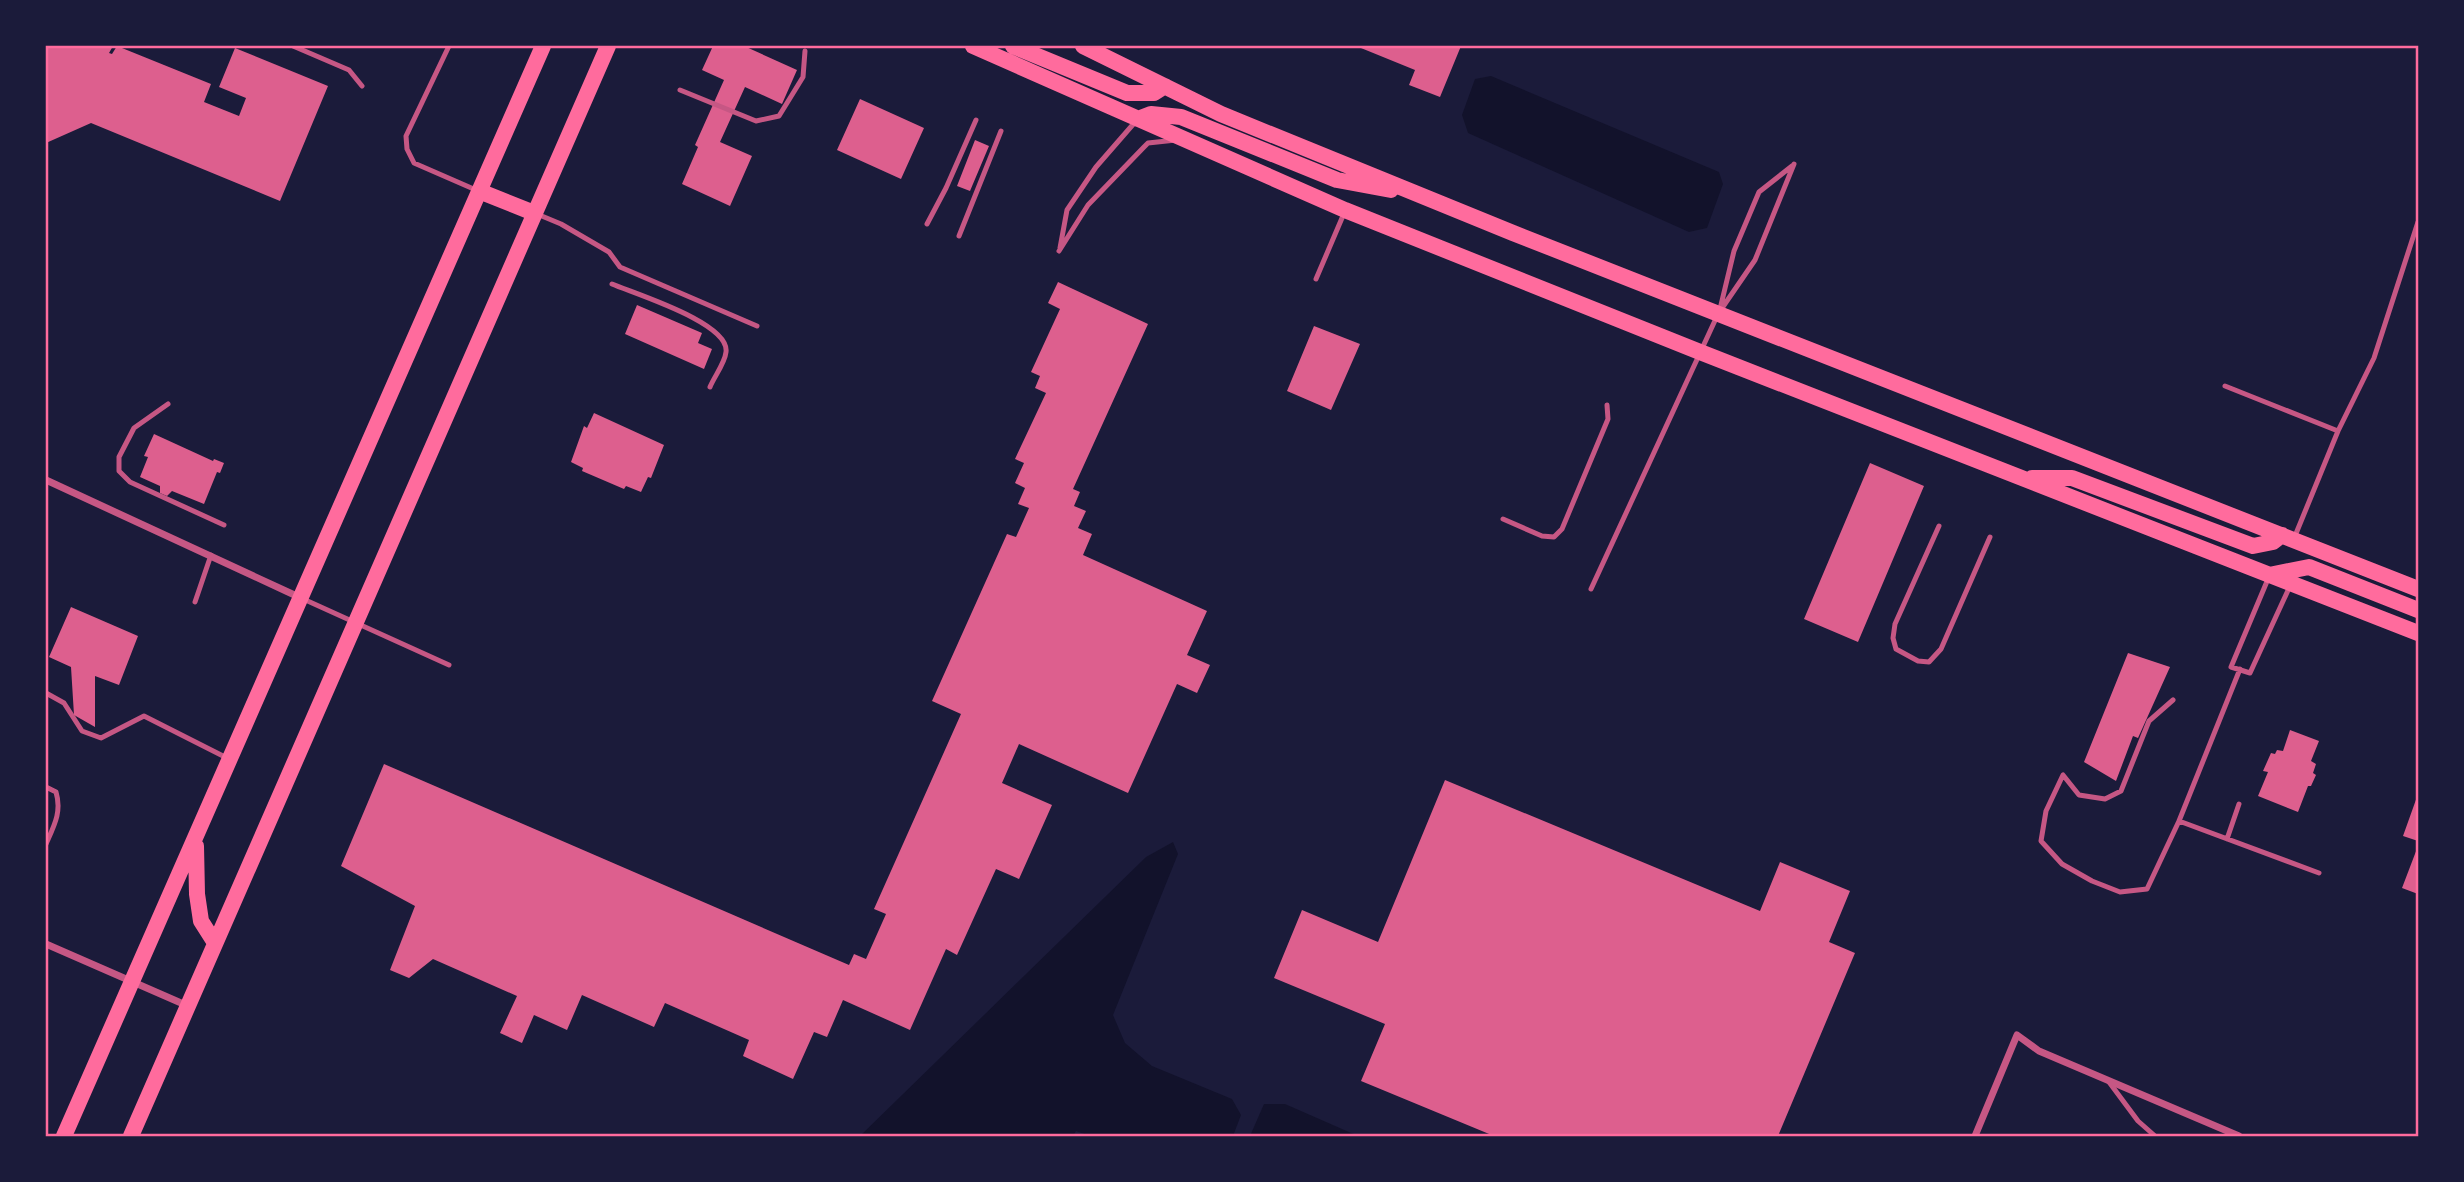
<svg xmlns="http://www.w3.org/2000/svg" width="2464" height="1182" font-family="'Roboto Condensed',sans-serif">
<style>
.water{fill:#12122b}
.building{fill:#dd5f8e}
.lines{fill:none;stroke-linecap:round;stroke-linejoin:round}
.service{stroke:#c65784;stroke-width:5}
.minor{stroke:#c65784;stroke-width:7}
.primary{stroke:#ff6b9d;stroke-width:16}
.neatline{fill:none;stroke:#ff6b9d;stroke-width:2.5}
</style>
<rect width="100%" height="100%" fill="#1b1b3a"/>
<!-- water -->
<path class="water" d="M1491,76L1719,172L1723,184L1707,228L1689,232L1468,133L1462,115L1475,79Z
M1173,842L1178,854L1113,1015L1125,1043L1152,1066L1232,1099L1241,1115L1233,1136H1090L1076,1131L1073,1136H860L1146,857Z
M1264,1104H1285L1358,1136H1250Z"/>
<!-- building -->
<path class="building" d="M46,46H113L109,53L112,54L117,46L211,84L204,102L239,116L246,98L219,87L235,48L328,86L280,201L91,123L46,143Z
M713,46H744L797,70L782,104L745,87L720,142L752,156L730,206L682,184L698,147L695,145L724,80L702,70Z
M1356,46H1461L1440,97L1409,85L1415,70Z
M860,99L924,128L901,179L837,150Z
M975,140L989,146L970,191L957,186Z
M1058,282L1148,324L1073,489L1080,492L1074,506L1086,511L1078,528L1092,534L1083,555L1207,611L1187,655L1210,665L1197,693L1177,684L1128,793L1019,744L1002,783L1052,805L1019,879L996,869L957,955L946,949L910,1030L843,1000L827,1037L814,1032L793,1079L743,1056L749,1040L665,1003L654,1027L582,995L567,1030L534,1015L522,1043L500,1033L517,996L433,959L409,978L390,970L415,906L341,866L384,764L849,965L854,954L866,959L886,914L874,909L961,714L932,701L1007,534L1016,537L1029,508L1018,504L1025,488L1015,483L1024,463L1015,459L1046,393L1035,388L1040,376L1031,372L1060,309L1048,303Z
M637,305L702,333L698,343L712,349L704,369L625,334Z
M1314,326L1360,344L1331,410L1287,391Z
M594,413L664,445L651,478L648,477L641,492L626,486L624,489L582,471L583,468L571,462L584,426L587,428Z
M154,434L213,461L214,459L224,463L220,473L217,472L204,504L172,491L167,496L160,493V486L140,477L148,457L144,456Z
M1870,463L1924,486L1858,642L1804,619Z
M71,607L138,636L119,685L95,676V727L74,715L71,667L49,657Z
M2128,653L2170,667L2138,738L2133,736L2116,781L2084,762Z
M2290,730L2319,741L2311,761L2316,764L2313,773L2316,775L2311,786H2308L2298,812L2258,796L2268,772L2263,771L2271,753L2275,754L2277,750L2283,751Z
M1445,780L1760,911L1780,862L1850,891L1829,942L1855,953L1778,1136H1494L1361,1081L1385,1024L1274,978L1302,910L1378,942Z
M2418,794V841L2403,836Z
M2418,846V894L2402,888Z"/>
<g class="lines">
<!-- service -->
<path class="service" d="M293,46L349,70L362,86
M449,46L406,136L407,149L414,163L476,190
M680,90L756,121L779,116L803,77L805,51
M537,214L561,224L609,252L620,267L757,326
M927,224L946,188L976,120
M959,236L1001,131
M1060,248L1067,210L1096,167L1136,121
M1059,251L1088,205L1144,147L1148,143L1176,140
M1316,279L1345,211
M612,284C635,294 730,323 726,352C725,363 714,377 710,387
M1720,309L1734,251L1759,192L1792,166
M2225,386L2338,431L2295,536
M168,404L134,428L119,457V471L130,482L224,525
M2338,431L2374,358L2418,222
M1503,519L1542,536L1554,537L1562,529L1608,419L1607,405
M1939,526L1895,624L1893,638L1896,649L1918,661L1929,662L1941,649L1990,537
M2268,579L2231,667L2250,673L2290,586
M1591,589L1718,314L1755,260L1794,164
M301,598L449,665
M195,602L211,555
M2240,669L2179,821L2319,873
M46,693L64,703L82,731L101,738L144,716L229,759
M2173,700L2149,721L2121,791L2105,799L2079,795L2063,775L2046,811L2041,841L2062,864L2092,881L2120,892L2147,889L2179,821
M46,787L56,792C62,812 54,826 46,844
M2227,839L2239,804
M2109,1082L2138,1121L2155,1136"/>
<!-- minor -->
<path class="minor" d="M46,480L301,598
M46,944L188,1006
M1975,1136L2017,1035L2039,1051L2239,1136"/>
<!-- primary -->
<path class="primary" d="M973,46L1345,210L1700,352L2418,633
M1013,46L1127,93H1154L1165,86
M1083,46L1221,114L1513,233L2418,589
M1138,119L1151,114L1181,117L1337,180L1391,190
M479,191L534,213
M2032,478H2072L2253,546L2273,542L2282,535
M2269,575L2309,567L2418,610
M196,846L197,894L201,921L215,943
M64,1136L543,46
M131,1136L608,46"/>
</g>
<!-- border -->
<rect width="2464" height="1182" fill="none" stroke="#1b1b3a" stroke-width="94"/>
<rect x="47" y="47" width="2370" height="1088" class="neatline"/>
</svg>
